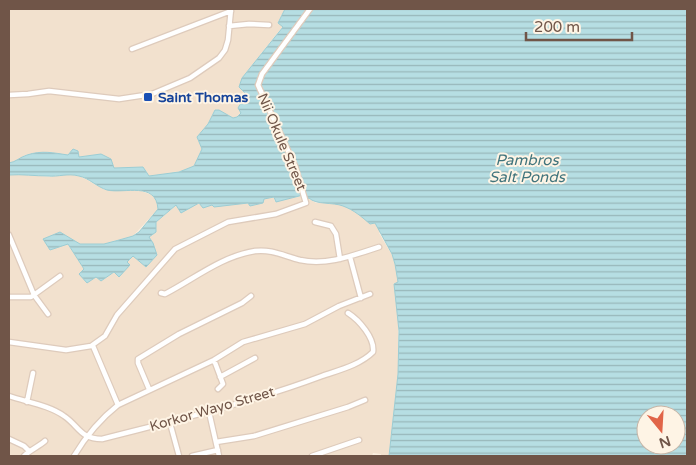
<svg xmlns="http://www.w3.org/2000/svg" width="696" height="465" font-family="'Varela Round',sans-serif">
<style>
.residential{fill:#f2e1ce}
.water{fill:url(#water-rules);stroke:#9ccdd4;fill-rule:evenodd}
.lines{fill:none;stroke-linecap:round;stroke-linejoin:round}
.minor-casing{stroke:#decbbc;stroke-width:7}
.minor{stroke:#fff;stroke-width:4.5}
.transit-dot{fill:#1a4fb4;stroke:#fef4e5;stroke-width:2}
.labels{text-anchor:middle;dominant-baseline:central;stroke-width:4;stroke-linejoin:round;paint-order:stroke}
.transit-label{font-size:14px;font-weight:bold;fill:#164399;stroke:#fef4e5;text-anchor:start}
.street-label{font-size:14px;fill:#705548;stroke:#fef4e5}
.water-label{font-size:15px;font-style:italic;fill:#40747c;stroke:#fef4e5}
</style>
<defs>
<pattern id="water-rules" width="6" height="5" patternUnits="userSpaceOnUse" patternTransform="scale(1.25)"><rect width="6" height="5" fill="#b6dee3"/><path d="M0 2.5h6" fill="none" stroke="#98b7ba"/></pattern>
</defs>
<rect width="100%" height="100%" fill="#fbefe0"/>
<!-- residential -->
<path class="residential" d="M9,9H285L278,22L283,26L242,78L246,94L238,108L241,112L237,117L233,118L219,110H215L208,124L197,137L202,149L194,166L179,172L149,176L143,167L114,168L101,154L79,157L48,152L25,155L15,162L9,163Z
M16,174L50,177L66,174L80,176L105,190H139L154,196L158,202V209L133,236L104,244H80L60,232L84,269L101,281L115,272L119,276L127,262L134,255L146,267L149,237L156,222L177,205L200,203L213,205L235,204L274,197L275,202L303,195L316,203L328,202L343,205L355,211L370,224L375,223L381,231L379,233L395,260L398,283V374L389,456H381V454L373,453L372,456H9V175Z"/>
<!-- water -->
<path class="water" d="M285,9H687V456H389L398,374L399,331L394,284L398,282L395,264L392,254L375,223L370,224C362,217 354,210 343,206C333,202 316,205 309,198L305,200L303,195L276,202L274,197L264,199L263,203L250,206L248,203L214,207L212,205L203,208L199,203L181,213L176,205L156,222V232L149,237L153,243L157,255L146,267L133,256L127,262L130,265L119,277L114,272L101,281L96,277L87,283L79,274L84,269L68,244L50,250L43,239L60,232L80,244H104L119,240L133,236L139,232L158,209C156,181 125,194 107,190C97,187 89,178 79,176C68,173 58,177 48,176C35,176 22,174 9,175V163C16,162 20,157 27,155C42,150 54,153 68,155L73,149L78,151L79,157L101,154L111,159L114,168L143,167L149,176L179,172L194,166L202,149L197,137L208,124L215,110H219L233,118L237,117L241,113L238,108L246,94L239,87L242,78L283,27L278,23ZM646,415H676V445H646Z"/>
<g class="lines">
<defs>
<path id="minor" d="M229,26L249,24L269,25
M132,49L231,11
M9,95L28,94L49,91L119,99L152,94L190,78L219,58L225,50L228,40L231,9
M315,222L331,226L336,234L340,259
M9,235L34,295L48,314
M350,257L361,298
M161,293L165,294C194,279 222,256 255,251C272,249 284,256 300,260C327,266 354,255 379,247
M9,297H31L60,276
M9,342L66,350L91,346L105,336L117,315L175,249L228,222L276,214L306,203L295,166L258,85L262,74L310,9
M93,346L118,405
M214,360L223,384L218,389
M220,377L255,358
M149,389L138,363V359L179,334L242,303L251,296
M9,396C26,402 49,405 64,416C79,426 80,439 102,439C176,420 250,403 322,376C339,370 360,365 373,352C375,338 359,320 348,313
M27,402L33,373
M209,412L219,456
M170,423L179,456
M9,439L24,446L29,451
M216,442L254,436L348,407L365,400
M24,456C30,450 38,447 45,441
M74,456C86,436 99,420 118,405L214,360L243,342L305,324L339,306L370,294
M192,456L218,450
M312,456L359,440"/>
</defs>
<!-- minor casing -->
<use href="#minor" class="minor-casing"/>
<!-- minor -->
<use href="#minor" class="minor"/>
</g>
<!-- markers -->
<rect class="transit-dot" x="143" y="92" width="10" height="10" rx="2.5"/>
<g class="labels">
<!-- transit labels -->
<g class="transit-label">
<text x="158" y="97">Saint Thomas</text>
</g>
<!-- street labels -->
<g class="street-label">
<text transform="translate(282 142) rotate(67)">Nii Okule Street</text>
<text transform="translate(212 409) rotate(-16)">Korkor Wayo Street</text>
</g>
<!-- water labels -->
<g class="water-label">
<text x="527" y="160">Pambros<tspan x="527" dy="17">Salt Ponds</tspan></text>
</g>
</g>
<!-- border -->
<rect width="696" height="465" fill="none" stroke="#705548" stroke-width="20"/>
<!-- north arrow -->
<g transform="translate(661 430) rotate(162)"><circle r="24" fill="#fef4e5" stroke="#c5b4a6"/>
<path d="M0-4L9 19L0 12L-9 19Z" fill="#e16548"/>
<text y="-8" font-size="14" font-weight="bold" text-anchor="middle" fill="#705548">N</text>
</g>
<!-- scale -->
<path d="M526 32v8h106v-8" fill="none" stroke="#705548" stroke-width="2.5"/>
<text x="534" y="32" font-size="15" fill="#705548" stroke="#fef4e5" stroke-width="4" paint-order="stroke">200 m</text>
</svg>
